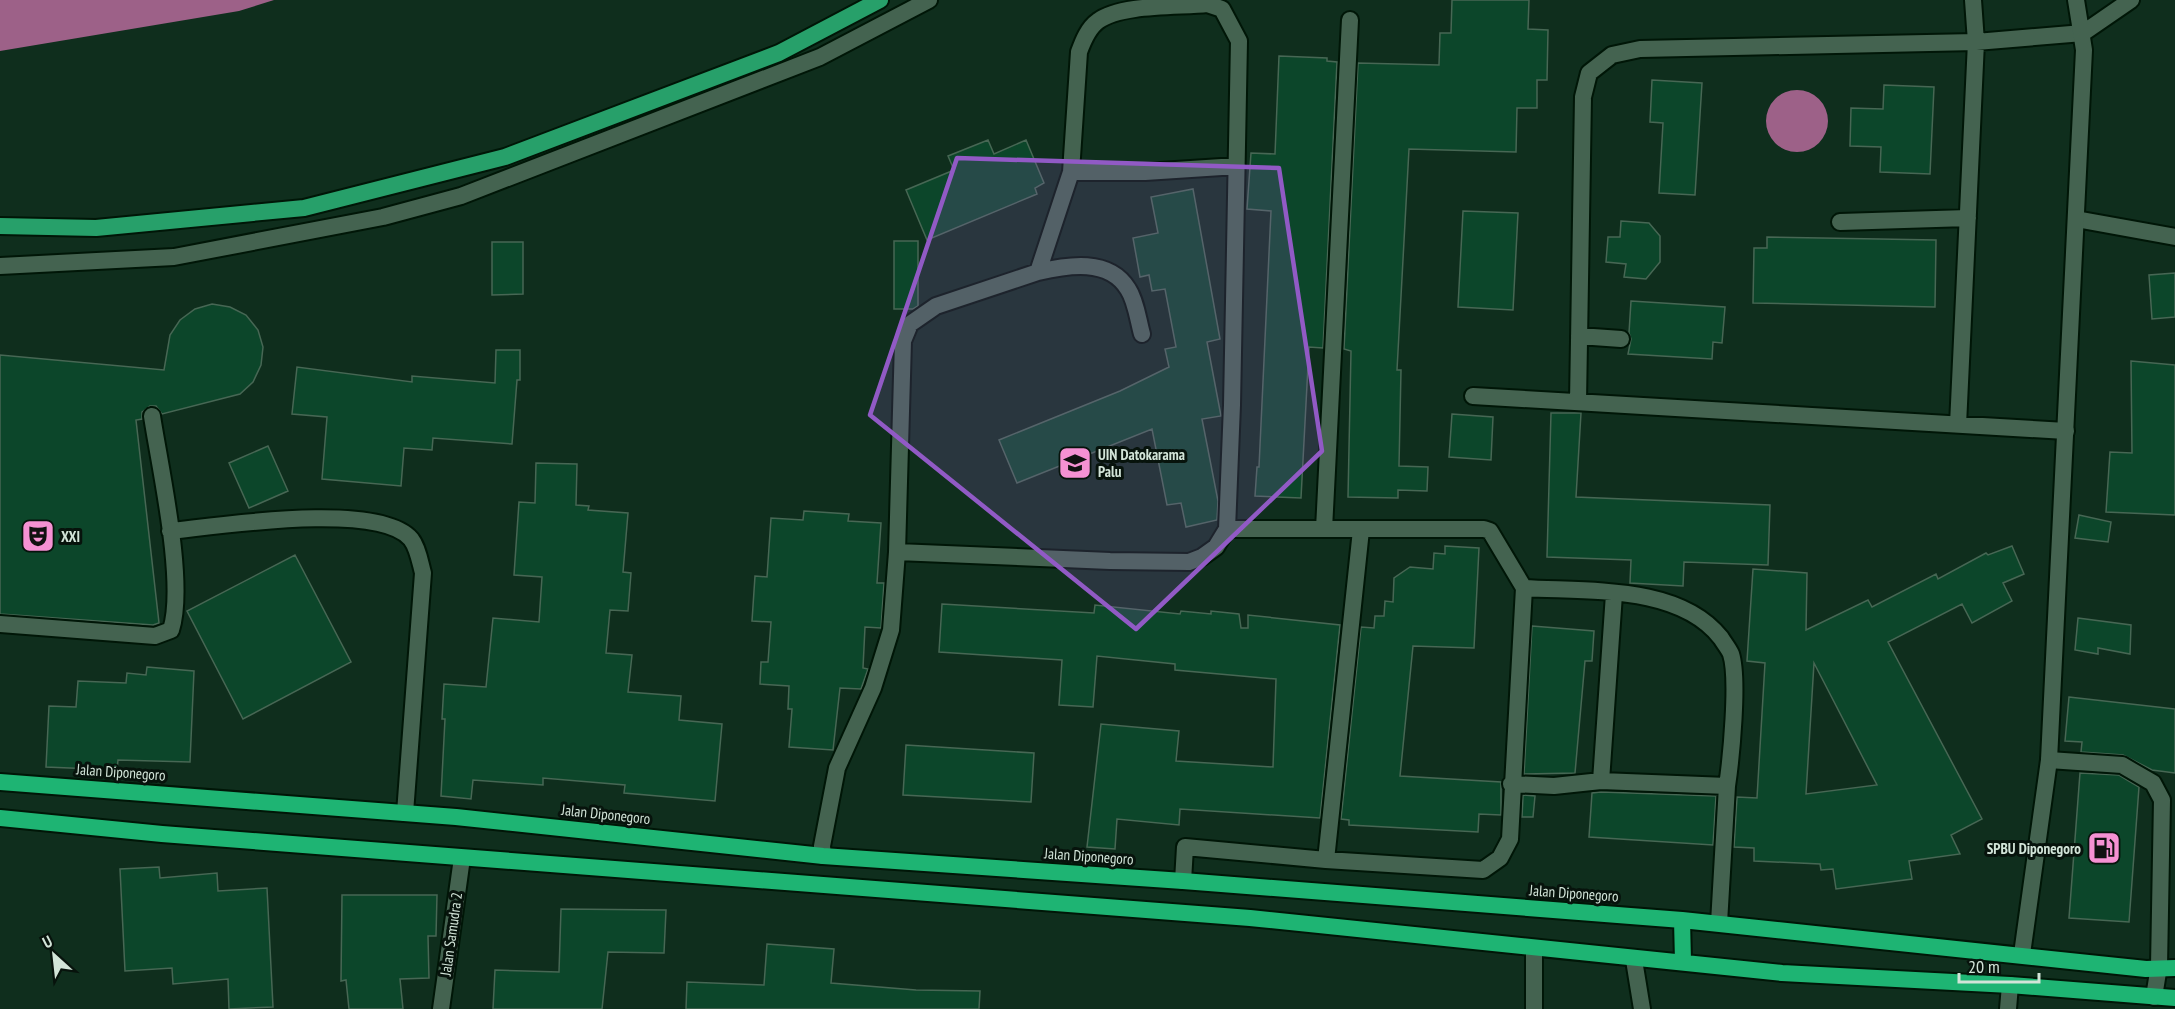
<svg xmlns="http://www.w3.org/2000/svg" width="2175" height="1009" font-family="'PT Sans Narrow',sans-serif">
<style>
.water{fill:#9d6188}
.building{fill:#0c462a;stroke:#476754;stroke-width:1.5;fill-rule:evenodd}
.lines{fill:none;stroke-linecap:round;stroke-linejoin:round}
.service-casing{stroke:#001607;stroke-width:20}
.minor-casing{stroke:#001607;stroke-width:20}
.primary-casing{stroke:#001607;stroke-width:20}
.trunk-casing{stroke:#001607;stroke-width:20}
.service{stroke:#446350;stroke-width:16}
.minor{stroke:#446350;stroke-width:16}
.primary{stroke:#27a06a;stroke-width:16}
.trunk{stroke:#1eb473;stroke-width:16}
.marked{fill:#915ac5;fill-opacity:0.2;stroke:#915ac5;stroke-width:4.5;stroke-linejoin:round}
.labels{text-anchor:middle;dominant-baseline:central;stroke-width:6;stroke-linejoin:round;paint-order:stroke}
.poi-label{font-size:15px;font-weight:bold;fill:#d2e4d8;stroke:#07130c;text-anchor:start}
.street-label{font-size:15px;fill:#d2e4d8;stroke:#07130c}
</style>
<rect width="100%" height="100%" fill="#0f2e1d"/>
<!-- water -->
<path class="water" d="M0,0H274L239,11L0,51Z
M1766 121a31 31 0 1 1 62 0a31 31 0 1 1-62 0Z"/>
<!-- building -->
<path class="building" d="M1452,0H1529L1528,29L1548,30L1547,80H1537V108H1517L1516,152L1409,149L1397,370H1401L1399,466L1428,467L1427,491L1398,490V498L1348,497L1351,351L1344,349L1358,63L1439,65L1440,33H1451Z
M1279,56L1327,58V61L1337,62L1323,348L1309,347L1301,498L1255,496L1257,467H1259L1271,211L1247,209L1251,153L1275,154Z
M1652,80L1702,83L1695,195L1659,193L1663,123L1650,122Z
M1884,85L1934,87L1930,174L1880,172L1881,147L1850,146L1851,108L1883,109Z
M988,140L994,154L1026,140L1044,183L1035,188L1037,194L927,240L906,190L954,170L948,156Z
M1193,189L1220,339L1207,342L1221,416L1202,419L1218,501L1217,520L1186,527L1181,503L1167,505L1152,429L1017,483L999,440L1120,391L1169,367L1165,349L1176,347L1165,289L1152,291L1149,275L1140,277L1133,238L1158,233L1151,197Z
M1463,211L1518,213L1513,310L1458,307Z
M1621,221L1649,223L1660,236V262L1646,279L1624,277L1626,264L1606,262L1608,237H1620Z
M1767,237L1936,240L1935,307L1753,303L1754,248H1767Z
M894,241H918V306L913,309H894Z
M492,242H523V294L492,295Z
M2175,273V317L2152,319L2149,275Z
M1631,301L1725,307L1722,343L1713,342L1712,359L1628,354L1631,339L1629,333Z
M212,304L230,307L246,315L258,330L263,347L261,365L253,382L240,394L162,414L156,406H150L142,412V419L136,420L159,623L153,625L0,614V355L164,370L170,335L180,320L195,309Z
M496,350H520V380H517L512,444L433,438L432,450L404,448L401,486L322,479L327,417L292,414L297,367L412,382V376L495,383Z
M2131,361L2175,365V515L2106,512L2110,452L2132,453Z
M1551,413H1581L1576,497L1770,505L1768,565L1684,562L1683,586L1630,583L1631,560L1547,557Z
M1452,414L1493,417L1491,460L1449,457Z
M268,446L288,491L249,508L229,463Z
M536,463L577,464L576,505L589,506L588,510L628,513L623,572L631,573L628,611L610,610L606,653L632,655L628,692L681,696L679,720L722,724L715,801L624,793L625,785L543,778V785L473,780L471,799L441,796L445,719H442L444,684L486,687L493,618L539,622L542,577L514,575L519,502L535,503Z
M804,511L849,514L848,521L881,523L877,583H884L881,628L865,627L863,668L868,669L861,689L840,688L833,750L789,747L792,709H788L789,686L760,684L761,662H768L771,622L752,621L755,576L767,577L771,518L803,520Z
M2079,515L2111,522L2108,542L2075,538Z
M1445,546L1479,548L1474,648L1413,646L1400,776L1501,782V815L1479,814L1478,832L1349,825V820L1341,819L1361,627L1374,628L1375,616H1384L1385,601L1393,602L1394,578L1410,567L1433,569L1434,553L1445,554Z
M2012,546L2024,574L2003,583L2012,601L1972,623L1962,604L1888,642L1982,819L1951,835L1960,854L1909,861L1912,879L1836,889L1833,869L1821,870L1820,864L1754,861V848L1734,847L1737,797L1757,798L1765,663L1747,661L1753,569L1807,573L1806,630L1868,600L1872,607L1936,574L1938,579L1986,553L1988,555ZM1814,663L1877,785L1806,794Z
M295,555L351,662L243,719L187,611Z
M942,604L1094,613L1095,605L1180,614L1181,611L1211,614V611L1239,614L1241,628H1248V615L1340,625L1320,818L1180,809L1179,825L1117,819L1115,849L1087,847L1101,724L1179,731L1176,761L1273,767L1276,679L1175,670V664L1097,656L1093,707L1059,705L1062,660L939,652Z
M2078,618L2131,625L2130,654L2098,648V654L2075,650Z
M1532,626L1594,631L1592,661H1585L1575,773L1524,774Z
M147,667L194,671L190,762L118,760L117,770L46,767L49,706L76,707L78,681L126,683L127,673L146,675Z
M2069,697L2175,709V773L2152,770L2123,755L2081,752L2082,742L2065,741Z
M906,745L1034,753L1031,802L903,795Z
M2080,773L2119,775L2139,787L2129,922L2069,918Z
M1601,792L1716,796L1713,845L1589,837L1592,793Z
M1523,795L1535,796L1533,817H1522Z
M159,867L160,878L217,873L218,891L267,888L273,1007L229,1009L228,979L173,984L172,968L125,971L120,869Z
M342,895H437L436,936H428L429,978L400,979L403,1009H349L346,980L341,981Z
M561,909L666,910L664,953L608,952L602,1009H493L495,970L559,972Z
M767,944L834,949L831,983L916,990L980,991L979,1009H686L687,982L764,985Z"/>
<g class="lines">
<defs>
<path id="service" d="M1071,172H1145L1237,166
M2076,219L2175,237
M1840,222L1968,218
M0,266L174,257L383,217L461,196L820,57L929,0
M1038,272C1068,265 1109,258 1128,289C1136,301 1138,320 1142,334
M1579,336L1621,339
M1473,396L2066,431
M1578,402L1583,97L1589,73L1612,55L1640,49L1976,42L2083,33
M1958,425L1976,42L1973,0
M1324,529L1350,20
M170,531C219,526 378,501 411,539C418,548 420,562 423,573L405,813
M0,624L155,636L171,630C186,583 160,468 152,416
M2049,760L2122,765L2153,783L2162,800L2159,966L2154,997
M1601,781L1614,594
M1511,784L1554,786L1601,781L1727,786C1731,759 1739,679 1731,654C1729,649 1724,643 1721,638C1679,584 1586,592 1524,588
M823,856L822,846L837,768L873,688L891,630L897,552L1110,561L1189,562L1202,557L1216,547L1227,529L1232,405L1239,41L1222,9L1207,4C1179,7 1120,4 1098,21C1088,28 1083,41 1079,52L1071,172L1038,272L936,306L910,324L903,341L897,552
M1326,860L1361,530
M1183,881L1185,847L1326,860L1483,870L1500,858L1510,839L1524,588L1490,531L1484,529H1227
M1719,923L1727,786
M1634,960L1642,1009"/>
<path id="minor" d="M2083,33L2131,0
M1534,948V1009
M2022,954L2049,760L2084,50L2076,0
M441,1009L462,858
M2008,1009L2010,985"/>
<path id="primary" d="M0,226L96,228L304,208L505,157L779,53L880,0"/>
<path id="trunk" d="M0,782L456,817L823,856L1183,881L1682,920L2146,969L2175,968
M0,818L162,834L1250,918L1782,973L2010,985L2175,998
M1682,920L1683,961"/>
</defs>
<!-- service casing -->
<use href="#service" class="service-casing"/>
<!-- minor casing -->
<use href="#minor" class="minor-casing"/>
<!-- primary casing -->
<use href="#primary" class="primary-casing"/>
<!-- trunk casing -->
<use href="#trunk" class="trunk-casing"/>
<!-- service -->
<use href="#service" class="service"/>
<!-- minor -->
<use href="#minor" class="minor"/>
<!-- primary -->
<use href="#primary" class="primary"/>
<!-- trunk -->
<use href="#trunk" class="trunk"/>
</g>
<!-- marked area -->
<path class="marked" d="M957,158L1279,168L1322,451L1136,629L870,415Z"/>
<!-- icons -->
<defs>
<symbol id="university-square" viewBox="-11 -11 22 22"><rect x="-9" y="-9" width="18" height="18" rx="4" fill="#f591d3" stroke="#07130c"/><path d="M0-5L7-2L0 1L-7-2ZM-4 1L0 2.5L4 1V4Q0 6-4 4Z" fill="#111"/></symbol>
<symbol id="theatre-square" viewBox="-11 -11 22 22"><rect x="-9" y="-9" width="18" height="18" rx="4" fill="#f591d3" stroke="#07130c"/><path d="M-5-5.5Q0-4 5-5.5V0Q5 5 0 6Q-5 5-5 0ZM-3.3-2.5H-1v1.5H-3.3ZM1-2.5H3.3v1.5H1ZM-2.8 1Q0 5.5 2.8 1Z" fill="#111"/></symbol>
<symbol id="fuel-square" viewBox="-11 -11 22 22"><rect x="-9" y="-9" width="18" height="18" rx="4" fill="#f591d3" stroke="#07130c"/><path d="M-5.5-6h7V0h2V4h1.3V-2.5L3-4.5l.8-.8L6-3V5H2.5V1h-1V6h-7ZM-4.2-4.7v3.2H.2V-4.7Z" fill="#111"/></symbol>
</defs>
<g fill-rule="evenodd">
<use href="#university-square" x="1056" y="444" width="38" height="38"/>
<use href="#theatre-square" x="19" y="517" width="38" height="38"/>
<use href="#fuel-square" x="2085" y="829" width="38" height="38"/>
</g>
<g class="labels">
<!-- poi labels -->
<g class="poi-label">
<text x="1098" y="454">UIN Datokarama<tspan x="1098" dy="17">Palu</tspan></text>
<text x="61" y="536">XXI</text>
<text x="2081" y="848" text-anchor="end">SPBU Diponegoro</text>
</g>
<!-- street labels -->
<g class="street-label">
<text transform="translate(121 772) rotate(4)">Jalan Diponegoro</text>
<text transform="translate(606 814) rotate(6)">Jalan Diponegoro</text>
<text transform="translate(1089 856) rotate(4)">Jalan Diponegoro</text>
<text transform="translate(1574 893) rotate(4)">Jalan Diponegoro</text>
<text transform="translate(451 934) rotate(-82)">Jalan Samudra 2</text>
</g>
</g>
<!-- north arrow -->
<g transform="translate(54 955) rotate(333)" stroke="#07130c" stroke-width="4.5" paint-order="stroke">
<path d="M0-4.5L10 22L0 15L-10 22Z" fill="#d2e4d8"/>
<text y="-9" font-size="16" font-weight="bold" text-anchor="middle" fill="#d2e4d8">U</text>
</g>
<!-- scale -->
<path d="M1959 973v9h80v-9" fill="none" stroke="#d2e4d8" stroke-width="3"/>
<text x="1968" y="973" font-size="18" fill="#d2e4d8" stroke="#07130c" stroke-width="4.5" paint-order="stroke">20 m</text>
</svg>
